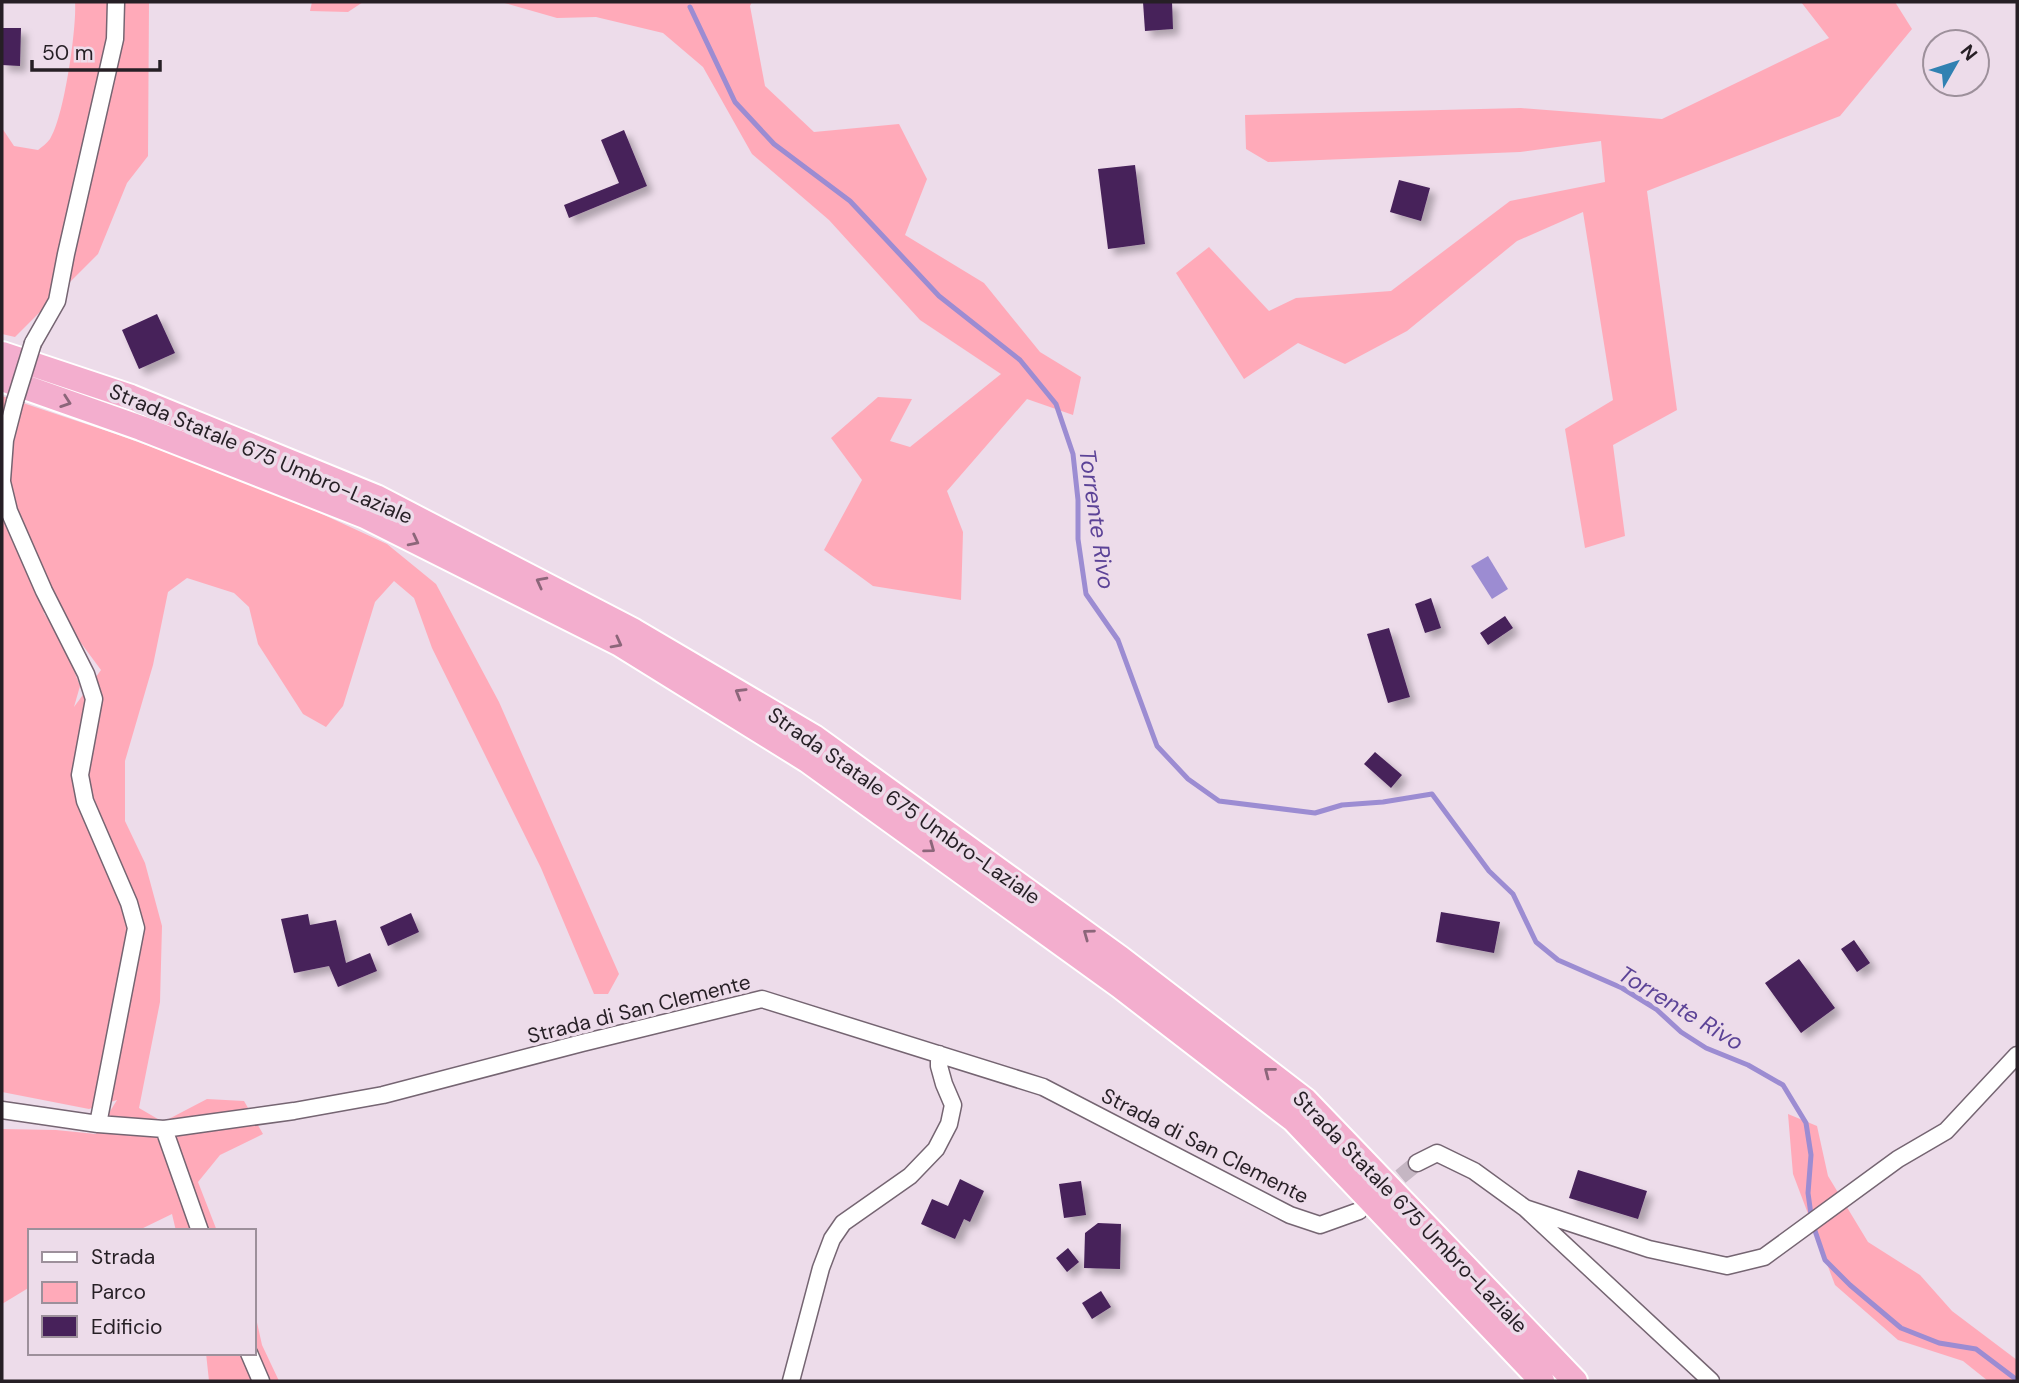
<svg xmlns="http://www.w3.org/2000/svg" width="2019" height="1383" font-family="'DM Sans',sans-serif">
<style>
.green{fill:#ffaab9;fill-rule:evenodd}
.water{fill:#9c8cd2}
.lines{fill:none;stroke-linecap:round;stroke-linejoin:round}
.stream{stroke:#9c8cd2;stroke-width:5}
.building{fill:#47215a;filter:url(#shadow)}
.minor-tunnel{stroke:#c5b6c3;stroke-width:16;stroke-dasharray:16 8;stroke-linecap:butt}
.minor-casing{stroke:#756572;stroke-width:19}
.highway-casing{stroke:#fff;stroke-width:28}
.minor{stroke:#fff;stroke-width:16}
.highway{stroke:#f3aece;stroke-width:24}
.minor-bridge-casing{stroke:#756572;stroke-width:19;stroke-linecap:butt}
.minor-bridge{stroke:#fff;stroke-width:16}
.oneway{stroke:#8c667a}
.labels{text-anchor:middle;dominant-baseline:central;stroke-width:7;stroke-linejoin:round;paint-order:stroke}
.street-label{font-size:21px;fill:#261f25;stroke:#eddcea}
.water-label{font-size:23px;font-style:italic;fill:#5c4397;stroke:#eddcea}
</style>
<defs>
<filter id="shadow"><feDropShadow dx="6" dy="6" stdDeviation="3.5" flood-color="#0004"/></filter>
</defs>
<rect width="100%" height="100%" fill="#eddcea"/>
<!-- green -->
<path class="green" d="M75,2L149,3L148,156L127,183L98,254L15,337L2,334V128L14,146L38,150C42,147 47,143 50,139C64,118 77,27 75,2Z
M312,2H363L348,12L310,11Z
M501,2H752L750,6L765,86L814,132L899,124L927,179L905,235L984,283L1040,352L1081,377L1073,415L1027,399L947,491L963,532L961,600L873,586L824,550L862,480L831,438L878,397L912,399L890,441L910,447L1001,374L920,320L829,220L752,154L703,67L663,33L596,17L557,18Z
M1801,2H1895L1912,29L1840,116L1647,191L1677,410L1613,445L1625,536L1585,548L1565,429L1613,400L1583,212L1517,241L1407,331L1345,364L1298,343L1244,379L1176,273L1209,247L1269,311L1296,298L1391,291L1510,201L1605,182L1601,141L1520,152L1268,162L1246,149L1245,115L1521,108L1662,119L1829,38Z
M2,396L116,434L270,490L387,544L436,584L499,702L619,974L608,994H594L541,868L432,648L414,598L394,581L375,602L343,706L326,727L303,714L258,644L249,607L234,593L187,578L168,592L153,665L125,761V821L145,863L162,926L160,1002L139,1108L163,1122L207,1099L244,1101L263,1134L220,1155L198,1182L217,1231H176L172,1214L137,1231H30V1287L2,1304V1129L56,1130L96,1134L117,1100L89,1109L2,1092ZM43,612L78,639L101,670L74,707L80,686L62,640Z
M1788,1114L1817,1126L1828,1176L1868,1242L1920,1275L1952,1311L2017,1360V1381H1988L1963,1361L1898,1340L1835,1285L1793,1174Z
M254,1309L262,1345L279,1381H209L206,1353H254Z"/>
<!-- water -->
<path class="water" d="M1488,556L1508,589L1492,599L1471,566Z"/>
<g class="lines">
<!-- stream -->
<path class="stream" d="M690,7L735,102L774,144L850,201L939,296L1020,360L1056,404L1073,454L1078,500V539L1086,594L1118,640L1157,746L1188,779L1219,801L1315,813L1342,805L1383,802L1432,794L1489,871L1513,894L1536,942L1558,960L1622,988L1656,1009L1681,1032L1706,1048L1748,1065L1783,1085L1806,1123L1811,1155L1808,1193L1812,1222L1825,1260L1850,1285L1901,1328L1939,1343L1976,1349L2017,1380"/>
</g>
<!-- building -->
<path class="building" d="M1143,2H1172L1173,29L1145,31Z
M2,28H21L20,66L2,65Z
M624,130L647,186L569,218L564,205L619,183L601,140Z
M1135,165L1145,244L1108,249L1098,169Z
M1399,180L1430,188L1421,221L1390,212Z
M157,314L175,353L139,369L122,330Z
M1431,598L1441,628L1425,633L1415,604Z
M1505,616L1513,628L1488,645L1480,633Z
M1389,628L1410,697L1388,703L1367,634Z
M1375,752L1402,775L1391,788L1364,764Z
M1441,912L1500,922L1494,953L1436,942Z
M411,913L419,932L388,946L380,927Z
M308,914L310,925L336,920L346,963L370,953L377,971L338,987L329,966L294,973L281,919Z
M1854,940L1870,963L1857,972L1841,949Z
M1799,959L1835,1008L1801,1033L1765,983Z
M1578,1170L1647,1191L1638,1219L1569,1198Z
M960,1179L984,1191L970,1222L964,1219L955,1239L921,1224L932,1199L948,1206Z
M1081,1181L1086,1215L1064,1218L1059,1184Z
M1098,1223L1121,1224L1120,1269L1084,1268L1085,1233Z
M1068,1248L1079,1262L1067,1272L1056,1258Z
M1101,1291L1111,1307L1092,1319L1082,1303Z"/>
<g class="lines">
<!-- minor-tunnel -->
<path class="minor-tunnel" d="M1382,1192L1417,1163"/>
<defs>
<path id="minor" d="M33,343L57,301L66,254L115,39L116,2
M2,480L5,440L15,401
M2,482L9,511L44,591L86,674L94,699L80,775L85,801L129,903L136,928L98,1124
M2,1110L98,1124L164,1129L294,1111L383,1095L582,1043L762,999L1043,1087L1290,1215L1320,1225L1359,1211
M164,1129L200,1231
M1417,1163L1437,1153L1474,1171L1525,1208L1711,1381
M1525,1208L1649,1249L1727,1266L1764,1257L1898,1159L1946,1131L2017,1055
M249,1353L261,1381
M791,1381L821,1268L832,1239L843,1223L910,1176L936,1149L949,1124L953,1105L944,1084L939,1066V1054"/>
<path id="highway" d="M2,354L131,397L376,497L634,631L814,737L1120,958L1305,1100L1575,1381
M2,379L141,428L365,516L620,644L807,760L1120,986L1294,1120L1542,1381"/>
</defs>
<!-- minor casing -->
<use href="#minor" class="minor-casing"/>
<!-- highway casing -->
<use href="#highway" class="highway-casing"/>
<!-- minor -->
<use href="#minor" class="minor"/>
<!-- highway -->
<use href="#highway" class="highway"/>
<defs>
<path id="minor-bridge" d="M15,401L33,343"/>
</defs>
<!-- minor-bridge casing -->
<use href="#minor-bridge" class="minor-bridge-casing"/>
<!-- minor-bridge -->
<use href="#minor-bridge" class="minor-bridge"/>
</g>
<!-- one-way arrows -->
<defs><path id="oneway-chevron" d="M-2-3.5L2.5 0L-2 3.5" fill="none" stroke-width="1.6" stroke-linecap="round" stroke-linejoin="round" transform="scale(1.75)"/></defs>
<g class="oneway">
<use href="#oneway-chevron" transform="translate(66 402) rotate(19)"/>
<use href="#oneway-chevron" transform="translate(414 541) rotate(27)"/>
<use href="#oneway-chevron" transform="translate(541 582) rotate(-152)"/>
<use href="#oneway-chevron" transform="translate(617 643) rotate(28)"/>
<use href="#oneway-chevron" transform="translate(740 693) rotate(-149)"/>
<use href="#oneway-chevron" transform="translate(930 848) rotate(36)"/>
<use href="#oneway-chevron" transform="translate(1088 934) rotate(-144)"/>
<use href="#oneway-chevron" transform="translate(1269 1072) rotate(-142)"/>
</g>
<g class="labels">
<!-- street labels -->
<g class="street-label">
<text transform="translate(261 454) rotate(23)">Strada Statale 675 Umbro-Laziale</text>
<text transform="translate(904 806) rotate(35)">Strada Statale 675 Umbro-Laziale</text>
<text transform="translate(639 1009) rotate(-14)">Strada di San Clemente</text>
<text transform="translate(1205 1146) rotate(27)">Strada di San Clemente</text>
<text transform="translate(1410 1212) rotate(46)">Strada Statale 675 Umbro-Laziale</text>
</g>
<!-- water labels -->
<g class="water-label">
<text transform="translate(1097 519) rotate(82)">Torrente Rivo</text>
<text transform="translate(1681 1008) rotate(31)">Torrente Rivo</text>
</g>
</g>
<!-- border -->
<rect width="2019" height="1383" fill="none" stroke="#261f25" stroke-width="7"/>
<!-- legend -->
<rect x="28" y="1229" width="228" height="126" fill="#eddcea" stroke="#9d909b" stroke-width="2"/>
<rect x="42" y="1252" width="35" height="10" fill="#ffffff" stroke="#9d909b" stroke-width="2"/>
<text x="91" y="1264" font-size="21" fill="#261f25">Strada</text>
<rect x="42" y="1282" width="35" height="21" fill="#ffaab9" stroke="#9d909b" stroke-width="2"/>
<text x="91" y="1299" font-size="21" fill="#261f25">Parco</text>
<rect x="42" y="1316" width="35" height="21" fill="#47215a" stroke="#9d909b" stroke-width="2"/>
<text x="91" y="1334" font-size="21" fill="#261f25">Edificio</text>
<!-- north arrow -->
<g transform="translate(1956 63) rotate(51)"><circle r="33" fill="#eddcea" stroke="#9d909b" stroke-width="2"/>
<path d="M0-5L12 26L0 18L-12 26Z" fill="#3081b2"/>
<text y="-10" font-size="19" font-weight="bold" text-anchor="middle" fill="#261f25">N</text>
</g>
<!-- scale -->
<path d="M32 60v10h128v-10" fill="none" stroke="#261f25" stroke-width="3.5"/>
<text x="42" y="60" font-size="21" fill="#261f25" stroke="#eddcea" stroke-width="5" paint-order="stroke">50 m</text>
</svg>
